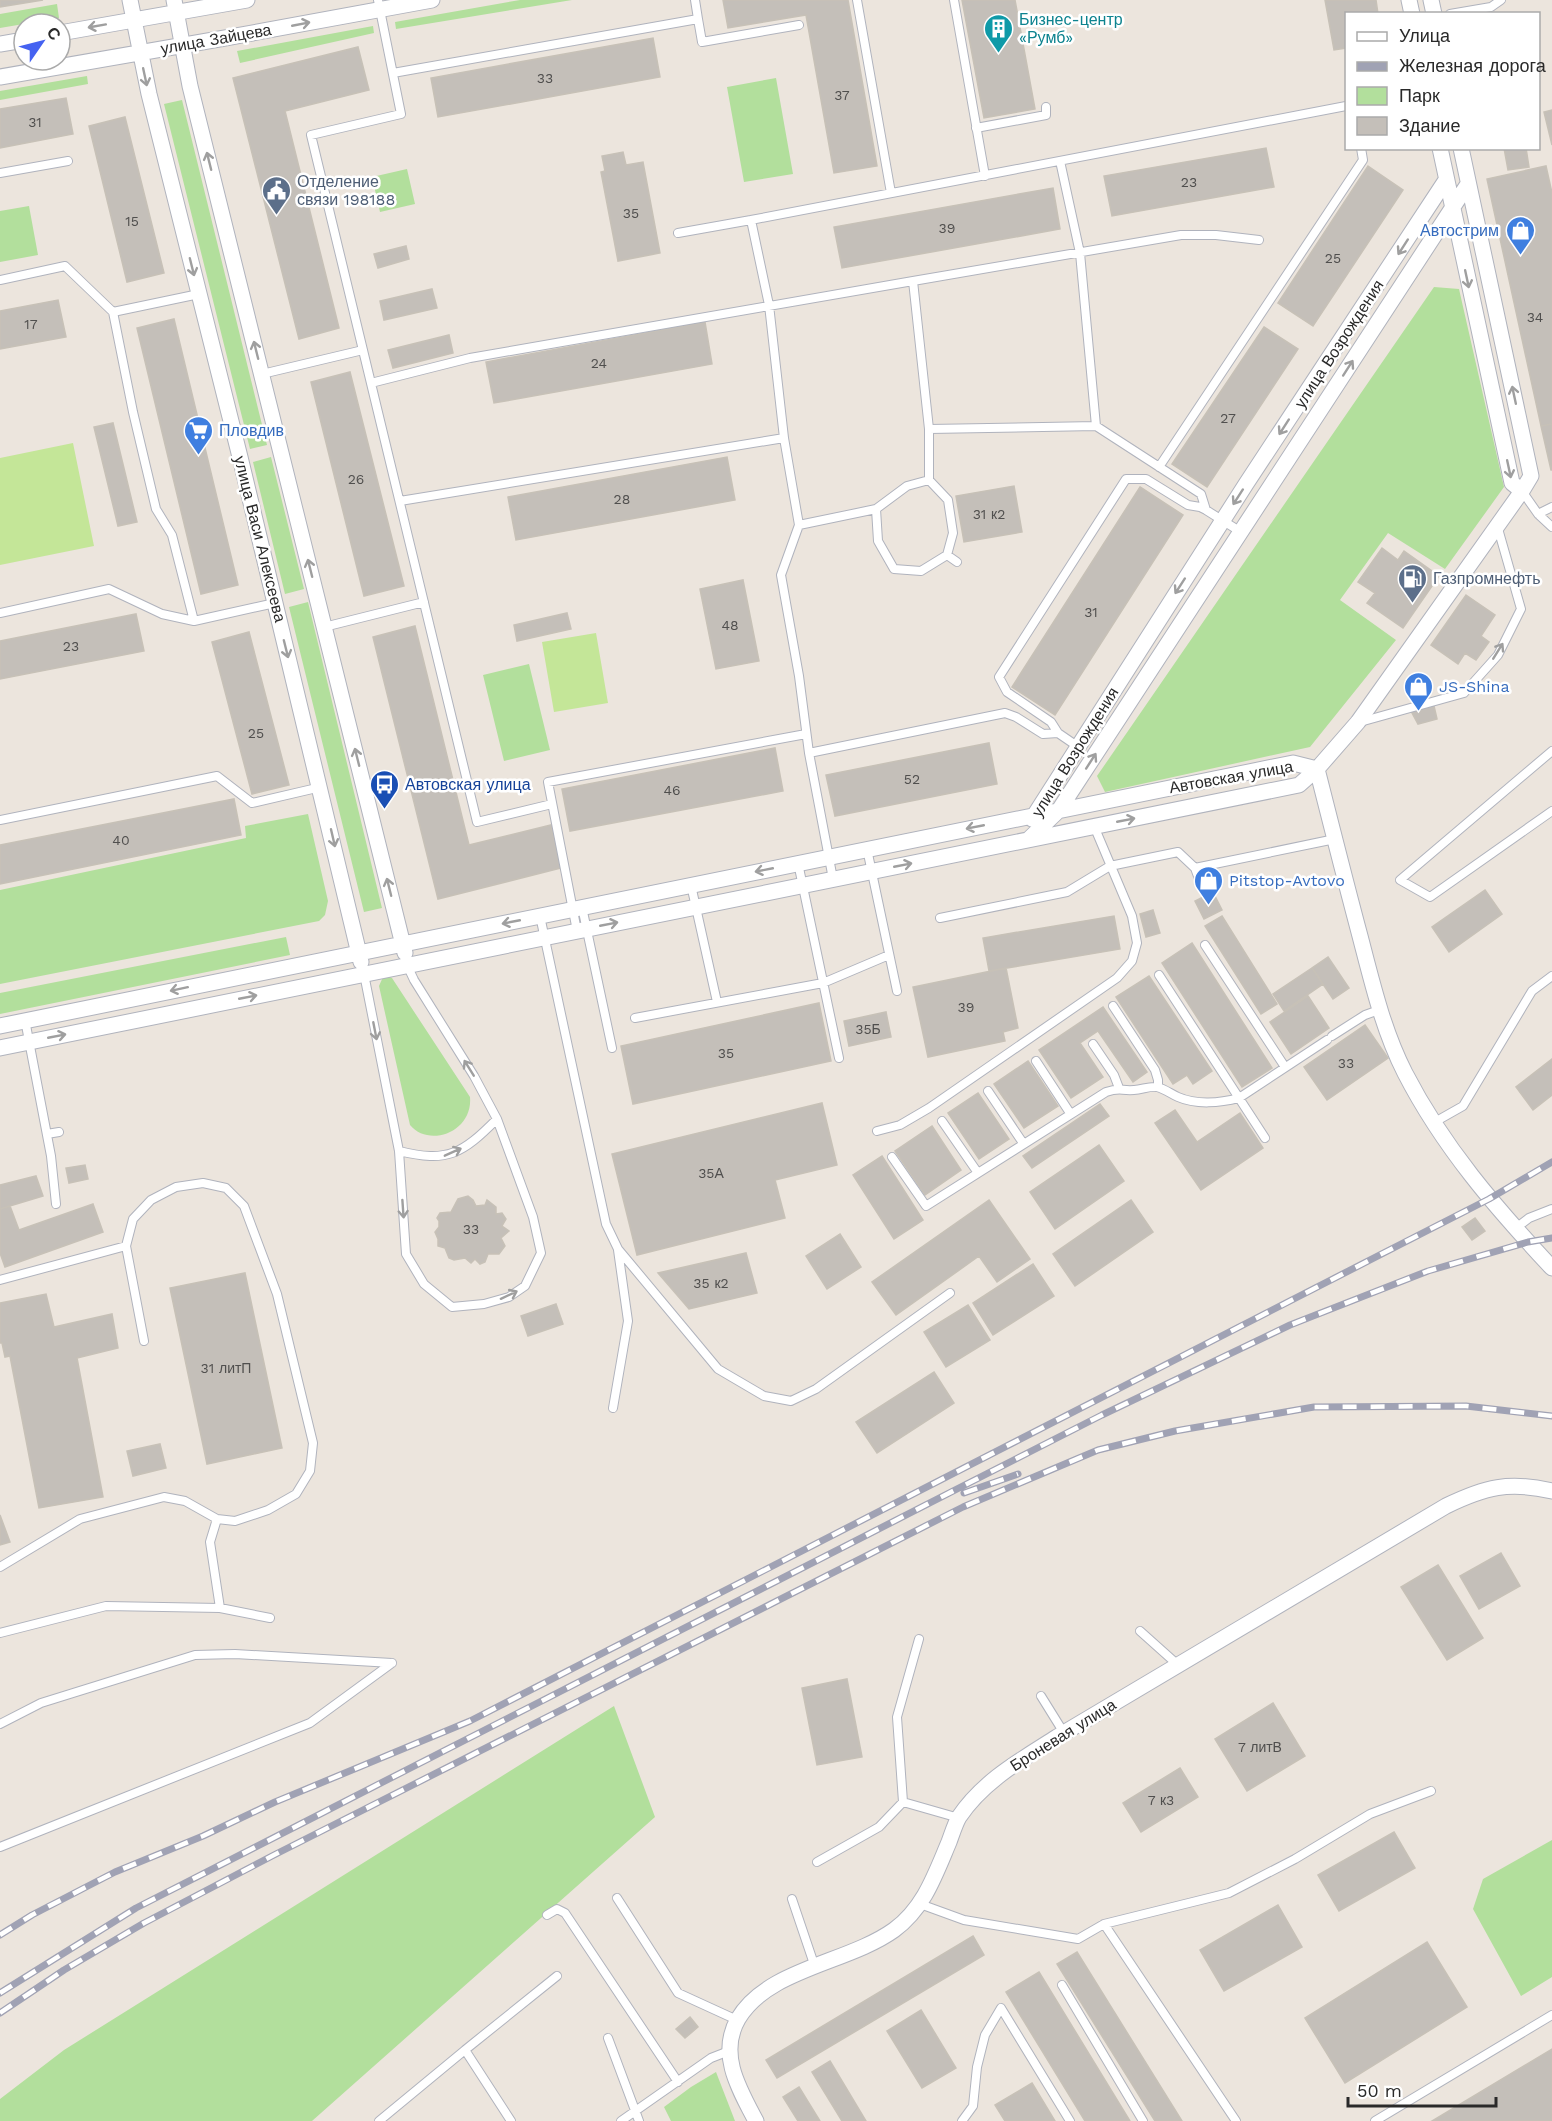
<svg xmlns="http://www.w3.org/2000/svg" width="1552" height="2121" font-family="'Work Sans',sans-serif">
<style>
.green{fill:#b2df9c}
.pitch{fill:#c4e698}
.building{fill:#c4bfb9;stroke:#c7c1b7;stroke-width:1.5}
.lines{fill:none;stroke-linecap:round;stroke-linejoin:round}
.lane-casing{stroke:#b0b3bd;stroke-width:10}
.street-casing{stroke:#b0b3bd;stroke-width:17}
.lane{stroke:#fff;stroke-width:8}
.street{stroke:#fff;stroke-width:15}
.rail-casing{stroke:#a0a2b4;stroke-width:7}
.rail{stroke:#fff;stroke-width:4.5;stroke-dasharray:14;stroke-linecap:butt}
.oneway{stroke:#9f9f9f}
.labels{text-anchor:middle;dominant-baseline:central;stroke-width:5;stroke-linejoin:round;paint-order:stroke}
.number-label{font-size:14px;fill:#504f4e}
.culture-label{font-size:16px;fill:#0d838f;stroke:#fff;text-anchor:start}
.street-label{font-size:16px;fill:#2a2a2a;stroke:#fff}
.service-label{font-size:16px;fill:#4e5e75;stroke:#fff;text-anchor:start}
.shop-label{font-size:16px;fill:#366cbe;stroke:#fff;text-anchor:start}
.transit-label{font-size:16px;fill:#164399;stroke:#fff;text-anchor:start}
</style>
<rect width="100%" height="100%" fill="#ece5dd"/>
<!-- green -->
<path class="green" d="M520,0H572L396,29L395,22Z
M57,4L59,18L0,28V14Z
M373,26L374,33L240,63L237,51Z
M87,76L88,84L0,100V91Z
M776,78L793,174L744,182L727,87Z
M182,100L267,445L250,449L164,104Z
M407,169L415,204L380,212L372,177Z
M29,206L38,255L0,262V211Z
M1434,287L1459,289L1504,487L1445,569L1388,533L1340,600L1396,640L1310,747L1105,792L1097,776Z
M271,457L304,589L285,594L253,462Z
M308,602L382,908L364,912L289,607Z
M529,664L550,750L504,761L483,675Z
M308,814L328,901L325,915L319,921L0,984V890L246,838L245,826Z
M286,937L290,955L0,1014V993Z
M388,976L392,978L470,1097C473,1132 429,1148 410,1125L379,986L383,977Z
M614,1706L655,1817L312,2121H0V2099L64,2050Z
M1552,1840V1977L1521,1996L1473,1909L1483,1879Z
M716,2072L735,2121H671L664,2107L691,2087Z"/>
<!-- pitch -->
<path class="pitch" d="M73,443L94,546L0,565V458Z
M596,633L608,703L554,712L542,642Z"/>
<!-- building -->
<path class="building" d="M0,0H43L0,7Z
M723,0H848L877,166L834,173L806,15L728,28Z
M962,0H1015L1035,109L984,118Z
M1325,0H1376L1378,14H1346V48L1334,50Z
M653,38L660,77L438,117L431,78Z
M358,47L369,90L285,111L339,328L299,339L233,78Z
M66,98L73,134L0,148V109Z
M1552,110V145L1544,112Z
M125,117L164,273L127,282L89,126Z
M1266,148L1274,187L1112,216L1104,176Z
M1504,148H1526L1529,167L1508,170Z
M623,152L626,165L643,162L660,253L618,261L601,172L605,171L602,156Z
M1368,166L1403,190L1313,326L1278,303Z
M1546,166L1552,193V424L1541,426L1487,179Z
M1053,188L1060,229L842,268L834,227Z
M406,246L409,259L378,268L374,254Z
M432,289L437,308L384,320L380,301Z
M58,300L66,337L0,349V311Z
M174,319L238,585L201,594L137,328Z
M705,322L712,364L494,403L486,362Z
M1264,327L1298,349L1207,487L1172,464Z
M449,335L453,353L393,368L388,350Z
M350,372L404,586L364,596L311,382Z
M113,423L137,522L118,526L94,427Z
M1552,424V470H1551L1541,426Z
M727,457L735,500L516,540L508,497Z
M1014,486L1022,532L964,542L956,496Z
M1140,487L1183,515L1055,715L1012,687Z
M1382,548L1398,560L1404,551L1439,576L1403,628L1367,603L1375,593L1358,582Z
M743,580L759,661L716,669L700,589Z
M1466,595L1495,615L1481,636L1489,642L1476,660L1465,653L1458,664L1431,645Z
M567,613L571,629L517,641L514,625Z
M136,614L144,651L0,679V641Z
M415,626L469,845L551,825L561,868L438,899L373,637Z
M249,632L289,785L252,794L212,642Z
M1434,706L1437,719L1418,724L1411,711Z
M989,743L997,784L835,816L826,775Z
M775,748L783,791L570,831L562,789Z
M234,799L241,835L0,884V845Z
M1485,890L1502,914L1449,952L1432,927Z
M1213,892L1222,910L1204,919L1195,901Z
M1153,910L1160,933L1146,937L1140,914Z
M1114,916L1120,949L989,971L983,938Z
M1222,916L1277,1004L1261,1014L1205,926Z
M1192,943L1272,1068L1242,1087L1162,963Z
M1328,957L1349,988L1333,999L1312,968Z
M1006,968L1018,1028L1003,1032L1005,1041L928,1057L913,987Z
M1312,968L1323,984L1284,1011L1273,994Z
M1149,976L1212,1071L1193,1084L1187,1075L1173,1084L1116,997Z
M1308,996L1329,1028L1291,1054L1270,1022Z
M819,1003L831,1061L633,1104L621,1046Z
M1103,1007L1147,1072L1133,1082L1098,1031L1080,1043L1103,1077L1071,1098L1039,1050Z
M886,1012L891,1037L849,1046L844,1021Z
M1365,1025L1388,1058L1327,1100L1304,1067Z
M1552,1059V1095L1533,1110L1516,1087Z
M1028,1061L1058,1106L1024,1128L994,1084Z
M978,1093L1009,1139L979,1159L948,1113Z
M822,1103L837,1165L775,1180L785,1218L637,1255L612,1154Z
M1100,1104L1109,1116L1032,1168L1023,1156Z
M1175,1110L1197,1142L1240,1113L1263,1148L1201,1190L1155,1123Z
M932,1126L961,1170L925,1195L895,1151Z
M1099,1145L1124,1181L1055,1229L1030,1192Z
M882,1156L923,1220L894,1239L853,1175Z
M85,1165L88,1179L69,1183L66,1168Z
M36,1176L43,1196L0,1209V1185Z
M468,1196L473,1200L476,1206L485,1205L487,1200L496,1207V1214L502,1213L506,1219L502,1226L509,1231L501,1238L505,1246L499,1254H488L485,1262L480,1264L475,1259L471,1263L465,1258L454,1260L449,1258L445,1248L438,1246V1239L435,1232L439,1227V1221L437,1218L440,1213L451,1212L458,1199Z
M989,1200L1030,1259L997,1282L979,1256L896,1315L872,1282Z
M1131,1200L1153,1232L1075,1286L1053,1254Z
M93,1204L103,1232L5,1267L0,1253V1209L10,1206L19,1230Z
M1475,1218L1485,1231L1472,1240L1462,1227Z
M840,1234L861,1267L827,1289L806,1256Z
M746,1253L757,1293L689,1309L658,1273Z
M1033,1264L1054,1296L993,1335L973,1303Z
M245,1273L282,1448L207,1464L170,1288Z
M46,1294L54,1327L112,1314L118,1348L77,1358L103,1497L39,1508L10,1356L5,1357L2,1343H0V1303Z
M556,1304L563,1324L528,1336L521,1316Z
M968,1305L990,1340L946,1367L924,1332Z
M934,1372L954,1403L877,1453L856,1422Z
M160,1444L166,1468L133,1476L127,1451Z
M0,1515L10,1542L0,1545Z
M1501,1553L1520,1586L1479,1609L1460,1576Z
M1438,1565L1483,1638L1447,1660L1401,1587Z
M847,1679L862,1757L817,1765L802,1688Z
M1273,1703L1305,1756L1247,1791L1215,1739Z
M1180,1768L1198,1797L1141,1832L1123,1803Z
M1394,1832L1415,1868L1339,1911L1318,1875Z
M1278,1905L1302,1947L1224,1991L1200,1950Z
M973,1936L984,1955L777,2078L766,2060Z
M1427,1942L1467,2007L1345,2083L1305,2018Z
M1077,1952L1182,2121H1155L1057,1964Z
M1039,1972L1130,2121H1085L1006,1992Z
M921,2010L956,2068L922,2088L887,2031Z
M690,2017L698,2027L685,2038L676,2029Z
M1552,2049V2121H1432Z
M830,2061L866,2121H842L812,2072Z
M1032,2083L1055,2121H1005L995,2105Z
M799,2087L820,2121H798L783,2097Z"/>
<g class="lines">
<defs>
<path id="lane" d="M378,0L401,114L311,135L477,822L552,804
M857,0L891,193
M954,0L985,176
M1450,14L1491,7L1501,0
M698,19L702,42L799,25
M393,73L698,19L695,0
M976,128L1046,115V107
M1060,161L1080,253L1096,426
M0,173L68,161
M678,233L751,220
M0,280L65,266L113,312
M262,374L363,350
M371,383L470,358L913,281
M929,429L1096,426L1201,494L1206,510L1241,532
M1159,467L1363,160L1361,148
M929,480L907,486L876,509L878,541L894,569L921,571L947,555L953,533L948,500L929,480V429L913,281L1181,235H1216L1259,240
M1522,491L1538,514L1552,527
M400,501L784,438
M1538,514L1552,507
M799,525L876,509
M947,555L957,562
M0,613L109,589L162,614L194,621L275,603
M194,621L172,535L156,509L133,412L113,312L199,294
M324,627L424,602
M1360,722L1464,693L1498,655L1521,609L1497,525
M1058,733L1051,722L1007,692L999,677L1126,479H1146L1188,505L1200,507L1206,510
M1552,751L1400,880L1430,897L1552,811
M809,753L1005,713L1016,717L1043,734L1058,733L1077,746
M0,820L217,776L252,803L321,787
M867,849L897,991
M798,863L839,1058
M1195,868L1335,839
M833,879L809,753L799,676L781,575L799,525L784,438L769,305L751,220L1346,106
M691,885L717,1002
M582,907L612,1048
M540,916L606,1224L618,1249L718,1369L764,1396L791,1401L816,1389L950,1293
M940,918L1067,892L1110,866L1178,852L1195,868L1202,887
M577,931L548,782L806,734
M1205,945L1285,1067
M364,974L399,1151L406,1254L424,1284L452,1307L484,1304L509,1297L525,1286L541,1253L533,1217L497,1119L474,1076L414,980L407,965
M1159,975L1265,1138
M1113,1006L1155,1070L1158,1080V1087
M635,1018L823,983L889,955
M25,1020L51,1156L56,1204
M1332,1036L1365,1015L1379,1010
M1093,1044L1114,1075L1119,1088
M1036,1061L1070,1113
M988,1091L1023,1143
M942,1121L978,1173
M1433,1123L1463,1106L1532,991L1552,976
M877,1131L900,1125L929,1108L1117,978L1132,961L1137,943L1132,916L1094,826
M47,1134L59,1132
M399,1151C448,1163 462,1154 497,1119
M892,1157L926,1206L1106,1092C1121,1087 1120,1091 1134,1090C1142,1090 1148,1086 1157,1087C1165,1089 1171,1094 1178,1097C1196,1105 1220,1103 1239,1098L1327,1040
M1516,1228L1529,1218L1552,1209
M126,1246L144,1341
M0,1280L126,1246L133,1219L151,1200L176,1187L203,1183L226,1188L244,1206L277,1294L313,1443L310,1471L296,1494L268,1510L235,1521L217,1519L185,1501L164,1497L80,1519L0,1567
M613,1408L628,1321L618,1250
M217,1519L210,1542L220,1608
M1140,1631L1178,1665
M0,1633L106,1606L220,1608L270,1618
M1041,1696L1064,1733
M0,1724L41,1703L195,1655L235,1654L392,1663
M903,1802L897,1717L919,1639
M0,1847L310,1723L392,1663
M817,1862L879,1827L903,1802L959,1818
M617,1898L678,1993L737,2020
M792,1899L815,1967
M920,1904L964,1920L1078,1939L1104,1924L1229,1893L1295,1859L1370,1814L1431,1791
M547,1915L557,1909L565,1913L678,2082
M1104,1924L1236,2121
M1062,1985L1143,2121
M608,2038L639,2121
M465,2050L557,1976
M379,2121L465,2050L511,2121
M621,2121L711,2058L729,2051
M962,2121L973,2106L977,2067L985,2035L1001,2008L1070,2121
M1375,2121L1552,2015"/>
<path id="street" d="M130,0L149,94L240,457L361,962
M174,0L190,86L405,953
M1409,0L1412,14
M1431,0L1434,14
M60,33L247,0
M0,44L24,40
M0,77L225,38L432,0
M1440,148L1512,483L1522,491
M1317,769C1331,824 1345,880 1360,936C1372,982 1383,1030 1405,1073C1443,1147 1496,1208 1552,1268
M1032,819L1246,484L1446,180
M1028,840L1059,810L1468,184
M0,1026L1293,763L1317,769
M0,1048L1299,785L1317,769L1358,722L1522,491L1531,476L1461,148
M756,2121C739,2089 718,2054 738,2019C767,1969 848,1963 894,1930C924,1908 935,1875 949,1842C952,1834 955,1824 959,1817C983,1781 1021,1760 1057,1737L1446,1506C1485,1487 1509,1481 1552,1491"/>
</defs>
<!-- lane casing -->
<use href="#lane" class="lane-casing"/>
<!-- street casing -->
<use href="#street" class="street-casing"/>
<!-- lane -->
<use href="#lane" class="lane"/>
<!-- street -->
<use href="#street" class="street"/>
<defs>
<path id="rail" d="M964,1493L1018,1474
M0,1935L32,1915L115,1872L203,1836L275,1802L470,1721L1489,1199L1552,1162
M0,1993L136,1908L1102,1415L1290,1325L1428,1271L1528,1242L1552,1238
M0,2013L64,1970L144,1923L272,1856L963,1507L1098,1450L1175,1431L1314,1407L1466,1406L1552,1416"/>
</defs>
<!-- rail casing -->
<use href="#rail" class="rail-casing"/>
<!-- rail -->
<use href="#rail" class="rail"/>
</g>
<!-- one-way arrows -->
<defs><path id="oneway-shaft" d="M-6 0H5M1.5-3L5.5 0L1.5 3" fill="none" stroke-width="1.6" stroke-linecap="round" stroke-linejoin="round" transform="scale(1.5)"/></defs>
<g class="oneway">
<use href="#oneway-shaft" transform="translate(301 24) rotate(-11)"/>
<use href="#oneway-shaft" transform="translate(97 26) rotate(170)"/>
<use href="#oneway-shaft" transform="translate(145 77) rotate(78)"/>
<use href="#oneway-shaft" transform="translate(209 161) rotate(-104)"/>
<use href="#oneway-shaft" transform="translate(1403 247) rotate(123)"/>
<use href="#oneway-shaft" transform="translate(192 267) rotate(76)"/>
<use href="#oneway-shaft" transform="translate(1467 279) rotate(78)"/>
<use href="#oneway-shaft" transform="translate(256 350) rotate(-104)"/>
<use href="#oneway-shaft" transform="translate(1348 368) rotate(-57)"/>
<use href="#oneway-shaft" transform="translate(1514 395) rotate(-102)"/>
<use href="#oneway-shaft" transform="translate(1284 427) rotate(123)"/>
<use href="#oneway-shaft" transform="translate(1509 469) rotate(78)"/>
<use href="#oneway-shaft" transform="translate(1238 497) rotate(123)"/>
<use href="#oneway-shaft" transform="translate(310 568) rotate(-104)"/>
<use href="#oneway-shaft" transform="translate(1180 586) rotate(123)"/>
<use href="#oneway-shaft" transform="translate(286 649) rotate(76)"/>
<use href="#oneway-shaft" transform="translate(1498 651) rotate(-58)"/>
<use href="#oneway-shaft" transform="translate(357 757) rotate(-104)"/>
<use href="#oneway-shaft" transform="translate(1091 761) rotate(-57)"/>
<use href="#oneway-shaft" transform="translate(1126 820) rotate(-11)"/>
<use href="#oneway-shaft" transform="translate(975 827) rotate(169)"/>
<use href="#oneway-shaft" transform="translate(333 838) rotate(77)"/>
<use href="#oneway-shaft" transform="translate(903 865) rotate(-11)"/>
<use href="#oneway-shaft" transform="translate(764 870) rotate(169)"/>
<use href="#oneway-shaft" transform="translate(389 887) rotate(-104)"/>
<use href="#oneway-shaft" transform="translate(511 922) rotate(169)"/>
<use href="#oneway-shaft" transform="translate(609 924) rotate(-11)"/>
<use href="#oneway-shaft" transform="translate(179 989) rotate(168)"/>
<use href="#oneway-shaft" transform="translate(248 997) rotate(-11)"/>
<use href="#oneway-shaft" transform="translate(375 1031) rotate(79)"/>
<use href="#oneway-shaft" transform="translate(57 1036) rotate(-11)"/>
<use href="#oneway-shaft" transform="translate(469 1068) rotate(-122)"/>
<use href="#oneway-shaft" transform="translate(453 1152) rotate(-24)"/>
<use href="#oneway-shaft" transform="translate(403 1209) rotate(86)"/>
<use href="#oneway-shaft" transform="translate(509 1295) rotate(-25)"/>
</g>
<!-- icons -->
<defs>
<symbol id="building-pin" viewBox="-11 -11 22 30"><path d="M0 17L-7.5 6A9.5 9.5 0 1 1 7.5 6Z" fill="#0f9aa8" stroke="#fff"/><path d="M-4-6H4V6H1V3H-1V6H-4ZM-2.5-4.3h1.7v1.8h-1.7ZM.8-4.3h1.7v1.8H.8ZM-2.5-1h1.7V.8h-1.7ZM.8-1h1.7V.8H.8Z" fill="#fff"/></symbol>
<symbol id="civic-pin" viewBox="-11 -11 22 30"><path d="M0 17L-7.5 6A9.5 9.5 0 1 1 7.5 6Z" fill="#5c6f8a" stroke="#fff"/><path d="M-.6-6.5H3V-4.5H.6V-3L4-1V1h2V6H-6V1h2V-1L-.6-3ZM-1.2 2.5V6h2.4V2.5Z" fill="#fff"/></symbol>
<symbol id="shop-pin" viewBox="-11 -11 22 30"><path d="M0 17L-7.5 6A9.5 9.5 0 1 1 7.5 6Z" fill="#3f7fe0" stroke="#fff"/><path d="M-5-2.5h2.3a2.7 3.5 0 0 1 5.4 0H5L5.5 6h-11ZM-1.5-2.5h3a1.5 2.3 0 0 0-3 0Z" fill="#fff"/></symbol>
<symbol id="supermarket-pin" viewBox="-11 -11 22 30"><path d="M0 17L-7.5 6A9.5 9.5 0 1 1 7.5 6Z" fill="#3f7fe0" stroke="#fff"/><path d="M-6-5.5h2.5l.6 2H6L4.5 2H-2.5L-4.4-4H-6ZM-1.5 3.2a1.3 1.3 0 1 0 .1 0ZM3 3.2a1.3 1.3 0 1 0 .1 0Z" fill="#fff"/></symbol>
<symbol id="fuel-pin" viewBox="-11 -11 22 30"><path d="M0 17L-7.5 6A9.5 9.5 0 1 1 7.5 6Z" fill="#5c6f8a" stroke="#fff"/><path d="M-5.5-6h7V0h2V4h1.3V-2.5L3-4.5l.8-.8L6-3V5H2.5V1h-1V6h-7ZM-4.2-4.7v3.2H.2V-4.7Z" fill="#fff"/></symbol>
<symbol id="bus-pin" viewBox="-11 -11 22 30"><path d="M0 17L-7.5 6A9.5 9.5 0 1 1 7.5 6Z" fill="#1a4fb4" stroke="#fff"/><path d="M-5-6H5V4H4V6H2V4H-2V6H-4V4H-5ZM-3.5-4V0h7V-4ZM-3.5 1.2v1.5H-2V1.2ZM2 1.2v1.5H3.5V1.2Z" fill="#fff"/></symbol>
</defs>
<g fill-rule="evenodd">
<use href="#building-pin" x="982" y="12" width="33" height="45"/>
<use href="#civic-pin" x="260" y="174" width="33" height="45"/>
<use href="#shop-pin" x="1504" y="214" width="33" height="45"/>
<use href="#supermarket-pin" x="182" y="414" width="33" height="45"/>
<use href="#fuel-pin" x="1396" y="562" width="33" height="45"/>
<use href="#shop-pin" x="1402" y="670" width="33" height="45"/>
<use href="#bus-pin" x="368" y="768" width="33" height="45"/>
<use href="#shop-pin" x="1192" y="864" width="33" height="45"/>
</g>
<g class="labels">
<!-- number labels -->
<g class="number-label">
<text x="545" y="78">33</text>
<text x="842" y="95">37</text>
<text x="35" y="122">31</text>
<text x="1189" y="182">23</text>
<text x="631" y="213">35</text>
<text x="132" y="221">15</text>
<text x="947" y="228">39</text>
<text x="1333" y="258">25</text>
<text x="1535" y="317">34</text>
<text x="31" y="324">17</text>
<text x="599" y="363">24</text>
<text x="1228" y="418">27</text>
<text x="356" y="479">26</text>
<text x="622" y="499">28</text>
<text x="989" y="514">31 к2</text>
<text x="1091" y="612">31</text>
<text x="730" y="625">48</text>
<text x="71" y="646">23</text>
<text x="256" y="733">25</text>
<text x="912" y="779">52</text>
<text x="672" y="790">46</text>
<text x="121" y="840">40</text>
<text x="966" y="1007">39</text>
<text x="868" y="1029">35Б</text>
<text x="726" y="1053">35</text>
<text x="1346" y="1063">33</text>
<text x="711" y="1173">35А</text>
<text x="471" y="1229">33</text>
<text x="711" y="1283">35 к2</text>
<text x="226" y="1368">31 литП</text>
<text x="1260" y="1747">7 литВ</text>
<text x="1161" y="1800">7 к3</text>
</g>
<!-- culture labels -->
<g class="culture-label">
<text x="1019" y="19">Бизнес-центр<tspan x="1019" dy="18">«Румб»</tspan></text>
</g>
<!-- street labels -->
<g class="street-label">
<text transform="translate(216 39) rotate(-10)">улица Зайцева</text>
<text transform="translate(1339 344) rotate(-57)">улица Возрождения</text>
<text transform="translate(260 539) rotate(76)">улица Васи Алексеева</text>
<text transform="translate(1075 752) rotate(-58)">улица Возрождения</text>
<text transform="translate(1231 777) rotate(-10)">Автовская улица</text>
<text transform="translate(1063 1735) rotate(-32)">Броневая улица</text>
</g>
<!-- service labels -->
<g class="service-label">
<text x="297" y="181">Отделение<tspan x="297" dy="18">связи 198188</tspan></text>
<text x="1433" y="578">Газпромнефть</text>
</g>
<!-- shop labels -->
<g class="shop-label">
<text x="1499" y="230" text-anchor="end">Автострим</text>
<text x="219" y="430">Пловдив</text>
<text x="1439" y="686">JS-Shina</text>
<text x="1229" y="880">Pitstop-Avtovo</text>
</g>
<!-- transit labels -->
<g class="transit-label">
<text x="405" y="784">Автовская улица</text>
</g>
</g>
<!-- legend -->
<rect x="1345" y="12" width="195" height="138" fill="#ffffff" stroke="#aaaaaa" stroke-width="1.5"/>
<rect x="1357" y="32" width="30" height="9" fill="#ffffff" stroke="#aaaaaa" stroke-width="1.5"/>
<text x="1399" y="42" font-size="18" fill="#2a2a2a">Улица</text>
<rect x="1357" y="62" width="30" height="9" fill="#a0a2b4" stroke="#aaaaaa" stroke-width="1.5"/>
<text x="1399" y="72" font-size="18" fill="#2a2a2a">Железная дорога</text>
<rect x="1357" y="87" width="30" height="18" fill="#b2df9c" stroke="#aaaaaa" stroke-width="1.5"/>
<text x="1399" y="102" font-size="18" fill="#2a2a2a">Парк</text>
<rect x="1357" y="117" width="30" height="18" fill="#c4bfb9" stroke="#aaaaaa" stroke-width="1.5"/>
<text x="1399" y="132" font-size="18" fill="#2a2a2a">Здание</text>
<!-- north arrow -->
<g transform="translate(42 42) rotate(55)"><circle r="28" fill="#ffffff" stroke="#aaaaaa" stroke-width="1.5"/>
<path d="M0-4.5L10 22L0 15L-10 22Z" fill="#4562f1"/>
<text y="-9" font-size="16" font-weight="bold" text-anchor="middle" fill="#2a2a2a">С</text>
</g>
<!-- scale -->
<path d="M1348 2097v9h148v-9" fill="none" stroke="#2a2a2a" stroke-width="3"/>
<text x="1357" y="2097" font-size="18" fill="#2a2a2a" stroke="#ffffff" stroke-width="4.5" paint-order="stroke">50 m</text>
</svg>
